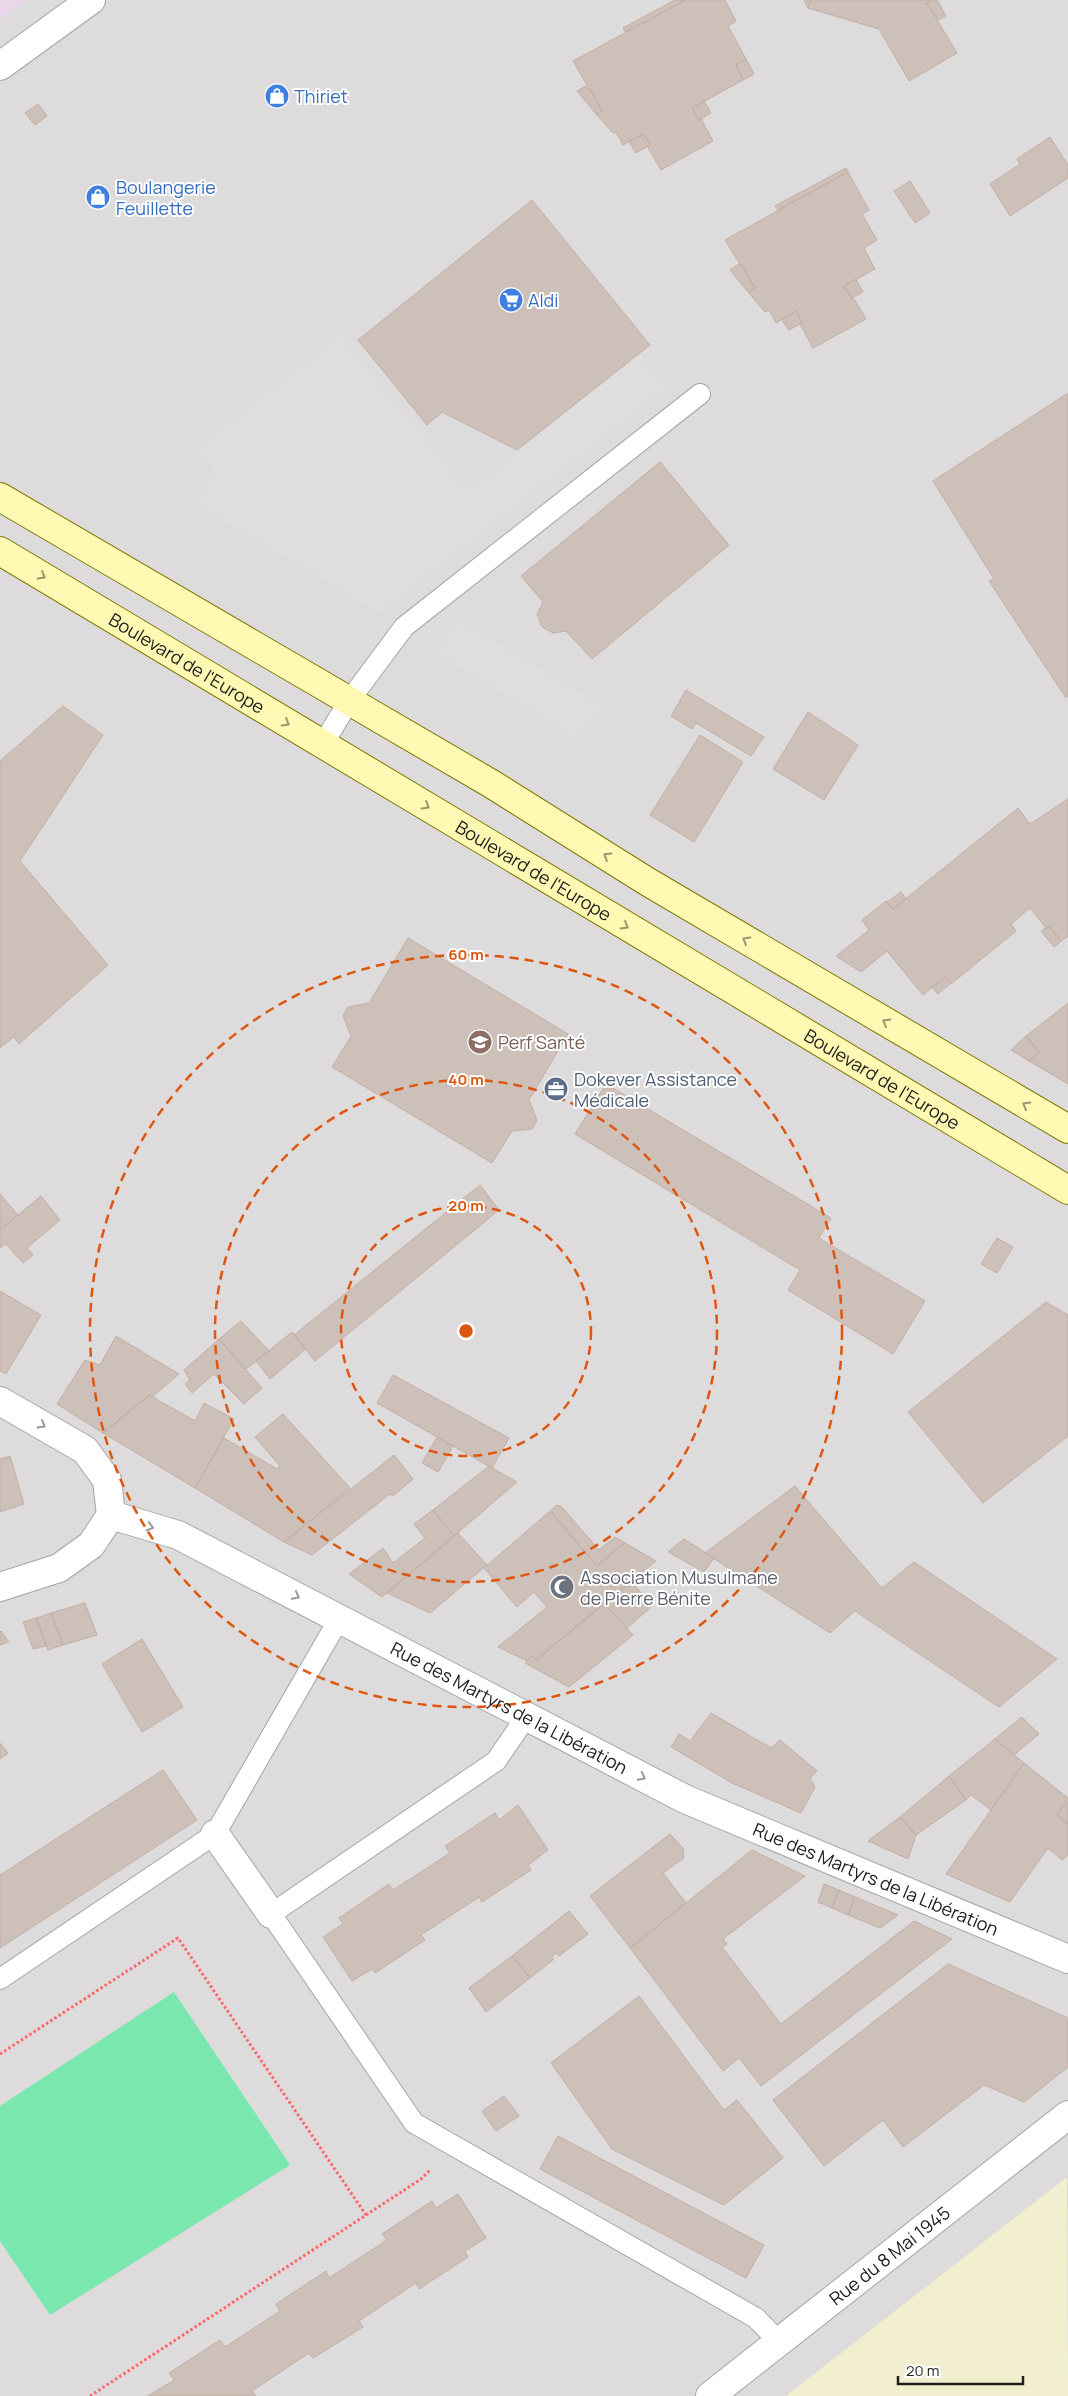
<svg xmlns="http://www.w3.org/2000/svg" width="1068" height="2396" font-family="Manrope,sans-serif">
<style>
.residential{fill:#dddbdb}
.industrial{fill:#ead5e9}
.farmland{fill:#f1efcd}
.pitch{fill:#7ae7af}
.parking{fill:#dedede}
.building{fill:#cdc0b9;stroke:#c4aea4}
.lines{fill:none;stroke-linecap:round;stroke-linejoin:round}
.service-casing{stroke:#a5a5a5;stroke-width:22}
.minor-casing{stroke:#a5a5a5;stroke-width:30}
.tertiary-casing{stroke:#a5a5a5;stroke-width:30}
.secondary-casing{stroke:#7b7800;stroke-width:30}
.path{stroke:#ff666a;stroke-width:3;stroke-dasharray:2.5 2.5;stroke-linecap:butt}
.service{stroke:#fff;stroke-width:20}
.minor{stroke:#fff;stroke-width:28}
.tertiary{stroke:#fff;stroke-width:28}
.secondary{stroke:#fff9b3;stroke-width:28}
.oneway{stroke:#9a9670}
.oneway2{stroke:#9a9a9a}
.ring{fill:none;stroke:#de560d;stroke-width:2.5;stroke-dasharray:9 6}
.labels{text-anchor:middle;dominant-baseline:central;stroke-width:4;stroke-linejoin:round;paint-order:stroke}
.shop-label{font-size:18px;fill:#366cbe;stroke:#fff;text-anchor:start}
.street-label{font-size:18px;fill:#1e1e1e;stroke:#fff}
.education-label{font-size:18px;fill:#785e54;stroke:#fff;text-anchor:start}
.service-label{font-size:18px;fill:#4e5e75;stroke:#fff;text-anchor:start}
.worship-label{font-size:18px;fill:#5b616d;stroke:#fff;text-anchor:start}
.centre{fill:#de560d;stroke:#fff;stroke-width:2.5}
.ring-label{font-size:15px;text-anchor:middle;font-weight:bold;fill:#de560d;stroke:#fff;stroke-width:4;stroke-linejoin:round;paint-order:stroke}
</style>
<rect width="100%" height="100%" fill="#f0eae4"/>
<!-- residential -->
<path class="residential" d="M26,0H1068V2396H0V19Z"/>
<!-- industrial -->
<path class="industrial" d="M0,0H26L0,19Z"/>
<!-- farmland -->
<path class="farmland" d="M1067,2177L1068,2396H786Z"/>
<!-- pitch -->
<path class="pitch" d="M174,1992L290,2165L50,2315L0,2241V2106Z"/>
<!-- parking -->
<path class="parking" d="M341,335L469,492L639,353L667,388L380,613L196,505L213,470L196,448Z
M460,620L605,707L574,736L436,654Z"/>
<!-- building -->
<path class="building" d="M675,0H686L625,32L623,28Z
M686,0H725L736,21L728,26L746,59L736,65L743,80L692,108L699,120L701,119L713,141L661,170L647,146L650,145L644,134L623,145L616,132L613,133L596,114L602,111L573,61Z
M804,0H811L808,8Z
M811,0H932L927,3L957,53L909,81L879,29L808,8Z
M932,0H937L946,16L938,20L927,3Z
M746,59L754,74L743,80L736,65Z
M586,86L587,89L590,88L602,111L596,114L577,91Z
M704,101L711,113L699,120L692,108Z
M38,104L47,116L35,125L25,113Z
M644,134L650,145L636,153L629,141Z
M1050,137L1068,165V178L1010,216L990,184L1020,164L1017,159Z
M846,168L848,172L778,210L775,206Z
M848,172L869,210L862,214L877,240L864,248L875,269L844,286L851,298L853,297L866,319L813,348L800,324L802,323L796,311L776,323L769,310L765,312L748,292L755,288L725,240Z
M910,181L930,213L915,223L894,191Z
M532,200L650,345L517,450L442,412L427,425L358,340Z
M739,264L742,265L755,288L748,292L730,270Z
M856,279L863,292L851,298L844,286Z
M796,311L802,323L789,330L782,320Z
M1068,393V696L1066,698L989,581L994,579L933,481Z
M660,462L729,545L592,659L566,631L553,633L542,627L537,614L543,602L521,576Z
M686,690L764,737L751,756L696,723L692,729L671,716Z
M63,706L103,735L20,861L108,965L19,1044L14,1037L0,1048V761Z
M808,712L858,745L824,800L773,769Z
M700,735L743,762L694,842L650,815Z
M1068,799V936L1061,941L1049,926L1047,929L1030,908L1011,924L1016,931L951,984L945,977L923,995L887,951L861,972L836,956L869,930L862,920L886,901L893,909L1018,808L1030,824Z
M901,892L906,899L893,909L887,902Z
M1049,926L1061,941L1054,947L1041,931Z
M408,938L568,1034L529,1100L537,1120L532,1129L512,1131L492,1163L332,1067L351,1036L343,1016L348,1007L369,1003Z
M945,977L951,983L938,994L932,987Z
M1068,1003V1084L1029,1061L1039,1052L1026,1036Z
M1026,1036L1039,1052L1029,1061L1011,1050Z
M606,1084L831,1218L819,1238L925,1301L893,1354L788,1290L800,1270L575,1134Z
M480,1185L499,1210L315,1361L294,1335Z
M0,1194L18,1215L0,1230Z
M41,1196L60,1220L27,1248L33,1255L23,1263L6,1244L0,1248V1230Z
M997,1238L1013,1247L997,1273L981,1264Z
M0,1291L41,1315L6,1374L0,1371Z
M1046,1302L1068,1315V1436L983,1503L908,1412Z
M241,1321L269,1351L246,1369L219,1339Z
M292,1332L306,1349L270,1379L256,1361Z
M116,1336L179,1374L152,1397L149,1395L103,1433L57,1404L85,1360L100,1365Z
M219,1339L262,1388L244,1404L214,1374L192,1393L185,1384L190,1380L184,1370Z
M393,1375L509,1438L492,1468L377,1403Z
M149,1395L195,1421L204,1403L234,1419L195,1488L103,1433Z
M283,1414L350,1488L284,1542L195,1488L224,1438L277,1469L280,1466L255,1437Z
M437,1437L453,1446L438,1472L422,1463Z
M394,1455L413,1479L393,1496L390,1494L312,1555L284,1542Z
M10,1456L24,1504L0,1512V1459Z
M489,1466L517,1482L454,1536L433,1510Z
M795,1486L882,1588L914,1562L1057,1659L999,1707L855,1611L830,1633L705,1553Z
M557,1505L562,1507L599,1550L615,1537L625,1543L597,1566L550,1511Z
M433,1510L454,1536L382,1597L349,1574L383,1548L393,1563L425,1538L414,1524Z
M550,1511L597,1566L625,1543L656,1561L536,1660L532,1656L527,1661L498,1647L547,1607L534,1592L517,1607L484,1568Z
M458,1533L487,1565L430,1613L387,1593Z
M684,1539L714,1558L704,1572L668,1552Z
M631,1581L652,1606L627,1628L604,1603Z
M85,1603L97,1635L63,1645L51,1613Z
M604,1603L633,1635L569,1687L525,1663L532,1656L536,1660Z
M51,1613L63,1645L48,1650L36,1618Z
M36,1618L46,1646L33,1649L23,1622Z
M1,1631L9,1642L0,1645V1632Z
M142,1639L183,1707L142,1732L102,1664Z
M711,1713L771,1748L780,1740L817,1771L810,1778L815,1787L801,1813L732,1783L671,1747L679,1734L690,1741Z
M1022,1717L1039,1734L1014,1755L995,1739Z
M995,1739L1024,1763L991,1810L971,1795L966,1800L949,1776Z
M0,1743L8,1753L0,1759Z
M1024,1763L1068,1798L1057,1815L1068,1824V1855L1062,1860L1048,1848L1010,1902L946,1874Z
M163,1770L197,1820L0,1948V1875Z
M949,1776L966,1800L916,1835L900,1817Z
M1068,1801V1824L1057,1815Z
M518,1805L548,1850L528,1865L531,1870L482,1902L479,1897L421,1935L425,1940L375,1973L372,1969L352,1981L323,1937L343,1924L339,1918L389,1884L393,1890L450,1853L445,1846L495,1813L499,1820Z
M900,1817L916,1835L908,1859L868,1841Z
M670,1834L683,1848L684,1858L663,1873L686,1903L630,1948L590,1896Z
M752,1850L805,1876L723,1939L727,1944L722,1947L781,2024L914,1921L952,1939L761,2086L739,2058L723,2071L630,1948Z
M824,1884L839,1890L832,1908L818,1902Z
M839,1890L855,1897L848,1915L832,1908Z
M855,1897L898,1915L880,1928L848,1915Z
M569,1911L588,1934L559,1956L556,1953L552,1957L553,1960L530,1978L512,1956Z
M512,1956L530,1978L486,2012L469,1988Z
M948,1964L1068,2018V2067L1024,2102L984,2085L903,2147L883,2120L824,2166L773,2100Z
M639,1996L724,2110L737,2100L783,2158L724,2205L612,2149L551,2063Z
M504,2096L519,2116L496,2131L482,2111Z
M558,2136L764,2245L746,2278L540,2169Z
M458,2194L486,2238L465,2251L468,2257L419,2289L416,2283L359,2321L363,2327L313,2358L309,2353L252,2391L256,2396H148L174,2380L169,2373L220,2340L225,2347L280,2311L276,2304L326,2271L329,2278L387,2240L382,2234L432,2201L436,2208Z"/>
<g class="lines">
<defs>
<path id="service" d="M323,744L349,701L404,627L700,394
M526,1717L496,1761L271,1914L414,2123L756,2318L779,2342
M0,1979L215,1834L339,1619"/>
<g id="minor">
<path id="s1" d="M0,1401L85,1450L107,1480L111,1515L178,1535L685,1799L1068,1959"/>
<path d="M0,1587L59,1568L91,1545L111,1515"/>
<path d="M215,1834L271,1914"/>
<path id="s2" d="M710,2396L1068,2115"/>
</g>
<path id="tertiary" d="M0,66L91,0"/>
<g id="secondary">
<path d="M0,497L490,783L648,882L1068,1129"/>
<path id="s3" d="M0,551L1068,1190"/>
</g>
</defs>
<!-- service casing -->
<use href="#service" class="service-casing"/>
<!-- minor casing -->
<use href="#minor" class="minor-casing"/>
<!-- tertiary casing -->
<use href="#tertiary" class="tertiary-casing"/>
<!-- secondary casing -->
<use href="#secondary" class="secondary-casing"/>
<!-- path -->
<path class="path" d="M0,2054L178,1938L366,2215
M90,2396L421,2179L430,2170"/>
<!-- service -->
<use href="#service" class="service"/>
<!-- minor -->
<use href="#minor" class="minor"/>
<!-- tertiary -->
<use href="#tertiary" class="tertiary"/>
<!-- secondary -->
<use href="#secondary" class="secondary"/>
</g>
<!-- one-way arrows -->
<defs><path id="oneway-chevron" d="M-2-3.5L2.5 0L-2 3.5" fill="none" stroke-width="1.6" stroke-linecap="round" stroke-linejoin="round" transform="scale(1.25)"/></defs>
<g class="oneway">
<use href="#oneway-chevron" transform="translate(42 576) rotate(31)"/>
<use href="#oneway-chevron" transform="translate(286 723) rotate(31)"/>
<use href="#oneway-chevron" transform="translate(426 806) rotate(31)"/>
<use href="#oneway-chevron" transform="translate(607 856) rotate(-148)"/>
<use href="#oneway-chevron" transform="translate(625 926) rotate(31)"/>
<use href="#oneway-chevron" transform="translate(746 940) rotate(-150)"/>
<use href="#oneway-chevron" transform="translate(886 1022) rotate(-150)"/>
<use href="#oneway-chevron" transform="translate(1026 1105) rotate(-150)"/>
</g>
<g class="oneway2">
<use href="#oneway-chevron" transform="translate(42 1425) rotate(30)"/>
<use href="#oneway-chevron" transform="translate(150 1527) rotate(16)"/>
<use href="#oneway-chevron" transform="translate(296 1596) rotate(28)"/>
<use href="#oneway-chevron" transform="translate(642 1777) rotate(27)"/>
</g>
<!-- distance rings -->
<g class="ring">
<circle cx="466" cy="1331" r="125"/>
<circle cx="466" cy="1331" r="251"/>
<circle cx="466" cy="1331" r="376"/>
</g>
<!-- icons -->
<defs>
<symbol id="shop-disc" viewBox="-11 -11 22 22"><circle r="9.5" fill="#3f7fe0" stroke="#fff"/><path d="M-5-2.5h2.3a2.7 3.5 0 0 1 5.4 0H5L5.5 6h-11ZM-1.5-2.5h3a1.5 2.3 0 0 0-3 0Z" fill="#fff"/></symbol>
<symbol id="supermarket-disc" viewBox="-11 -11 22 22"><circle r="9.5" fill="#3f7fe0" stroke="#fff"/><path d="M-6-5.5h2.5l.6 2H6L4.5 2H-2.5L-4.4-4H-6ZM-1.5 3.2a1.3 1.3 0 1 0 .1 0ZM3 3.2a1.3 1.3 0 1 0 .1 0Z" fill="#fff"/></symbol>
<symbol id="university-disc" viewBox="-11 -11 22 22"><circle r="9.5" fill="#8d6e63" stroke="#fff"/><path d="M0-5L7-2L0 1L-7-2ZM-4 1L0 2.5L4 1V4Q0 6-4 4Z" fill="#fff"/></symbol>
<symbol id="office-disc" viewBox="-11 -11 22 22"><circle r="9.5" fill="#5c6f8a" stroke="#fff"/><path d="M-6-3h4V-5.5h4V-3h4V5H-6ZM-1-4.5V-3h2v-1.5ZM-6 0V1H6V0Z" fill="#fff"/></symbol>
<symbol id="mosque-disc" viewBox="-11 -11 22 22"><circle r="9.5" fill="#6b7280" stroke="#fff"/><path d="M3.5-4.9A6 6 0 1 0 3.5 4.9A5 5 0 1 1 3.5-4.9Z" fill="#fff"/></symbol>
</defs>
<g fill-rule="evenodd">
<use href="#shop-disc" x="263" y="82" width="28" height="28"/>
<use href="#shop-disc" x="84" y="183" width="28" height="28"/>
<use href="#supermarket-disc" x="497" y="286" width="28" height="28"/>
<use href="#university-disc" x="466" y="1028" width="28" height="28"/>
<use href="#office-disc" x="542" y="1075" width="28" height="28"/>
<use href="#mosque-disc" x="548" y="1573" width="28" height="28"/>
</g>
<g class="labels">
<!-- shop labels -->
<g class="shop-label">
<text x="294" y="96">Thiriet</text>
<text x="116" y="187">Boulangerie<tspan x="116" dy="21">Feuillette</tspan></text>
<text x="528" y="300">Aldi</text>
</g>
<!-- street labels -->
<g class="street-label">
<text stroke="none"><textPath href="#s3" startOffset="218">Boulevard de l'Europe</textPath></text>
<text stroke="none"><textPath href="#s3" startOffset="622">Boulevard de l'Europe</textPath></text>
<text stroke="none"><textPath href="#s3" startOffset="1028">Boulevard de l'Europe</textPath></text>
<text stroke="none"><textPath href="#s1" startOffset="614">Rue des Martyrs de la Libération</textPath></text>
<text stroke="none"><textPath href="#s1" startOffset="1019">Rue des Martyrs de la Libération</textPath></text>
<text stroke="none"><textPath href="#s2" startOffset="228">Rue du 8 Mai 1945</textPath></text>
</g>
<!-- education labels -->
<g class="education-label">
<text x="498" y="1042">Perf Santé</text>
</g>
<!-- service labels -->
<g class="service-label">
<text x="574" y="1079">Dokever Assistance<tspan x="574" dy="21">Médicale</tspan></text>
</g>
<!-- worship labels -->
<g class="worship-label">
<text x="580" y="1577">Association Musulmane<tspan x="580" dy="21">de Pierre Bénite</tspan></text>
</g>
</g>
<circle cx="466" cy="1331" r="8" class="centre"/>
<g class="ring-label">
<text x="466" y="960">60 m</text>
<text x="466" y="1085">40 m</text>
<text x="466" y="1211">20 m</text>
</g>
<!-- scale -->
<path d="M898 2376v8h125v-8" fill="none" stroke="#1e1e1e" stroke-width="2.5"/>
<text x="906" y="2376" font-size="15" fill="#1e1e1e" stroke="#ffffff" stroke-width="4" paint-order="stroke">20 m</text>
</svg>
